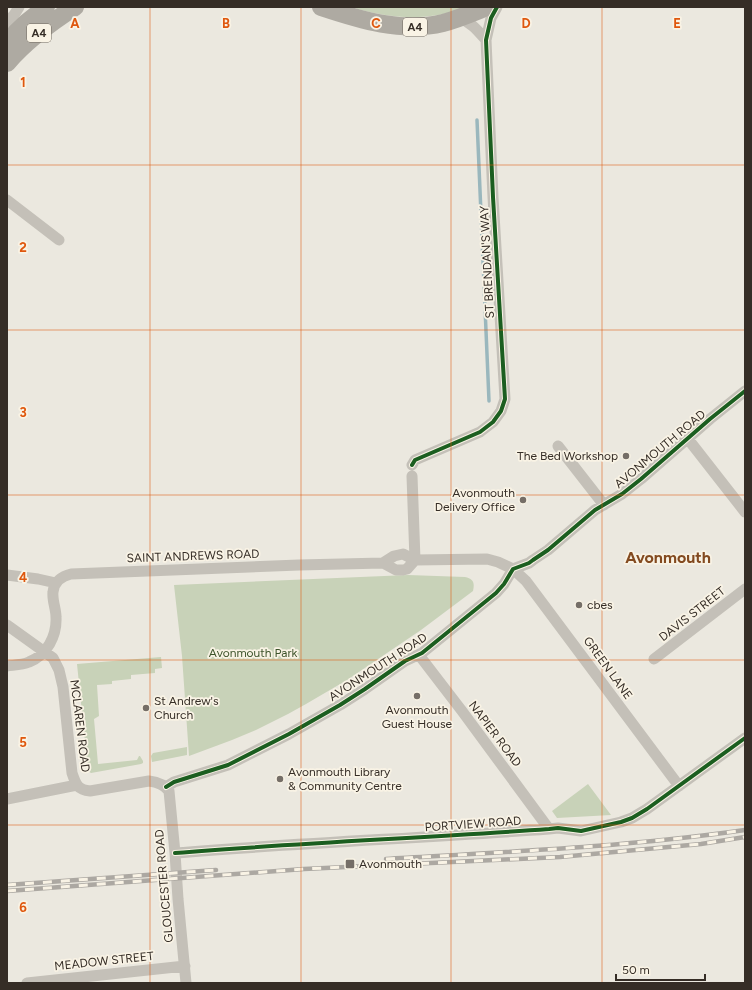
<svg xmlns="http://www.w3.org/2000/svg" width="752" height="990" font-family="Figtree,sans-serif">
<style>
.green{fill:#c8d2b8}
.lines{fill:none;stroke-linecap:round;stroke-linejoin:round}
.stream{stroke:#9ab7bd;stroke-width:3.5}
.minor{stroke:#c4c0b8;stroke-width:11}
.trunk{stroke:#aeaaa2;stroke-width:18}
.rail-casing{stroke:#aca8a2;stroke-width:4.5}
.rail{stroke:#f9f3e5;stroke-width:3;stroke-dasharray:9;stroke-linecap:butt}
.cycleway-casing{stroke:#f9f3e5;stroke-width:6}
.cycleway{stroke:#1b5e20;stroke-width:4}
.grid{fill:none;stroke:#df570d;stroke-width:1;stroke-opacity:0.55}
.poi-dot{fill:#756e67;stroke:#f9f3e5;stroke-width:1.5}
.labels{text-anchor:middle;dominant-baseline:central;stroke-width:3.5;stroke-linejoin:round;paint-order:stroke}
.shield{fill:#f9f3e5;stroke:#70685f;stroke-width:1}
.shield-label{font-size:11px;font-weight:bold;fill:#352d26}
.street-label{font-size:12px;fill:#352d26;stroke:#f9f3e5}
.poi-label{font-size:12px;fill:#352d26;stroke:#f9f3e5;text-anchor:start}
.park-label{font-size:12px;fill:#3c532a;stroke:#f9f3e5}
.district-label{font-size:16px;font-weight:bold;fill:#834a20;stroke:#f9f3e5}
.grid-label{font-size:13px;text-anchor:middle;font-weight:bold;fill:#df570d;stroke:#f9f3e5;stroke-width:3.5;stroke-linejoin:round;paint-order:stroke}
</style>
<rect width="100%" height="100%" fill="#ebe8df"/>
<!-- green -->
<path class="green" d="M351,7H467C428,22 390,19 351,7Z
M408,575L465,577C473,579 475,582 473,591L421,630L347,680L306,704L288,714L256,730L232,740L224,743L189,756L182,656L174,585Z
M161,657L162,668L155,669V673L131,675V679L112,681V684L97,685L99,716L94,719L98,764L137,760L139,756H140L143,761V763L141,764L91,773L88,771L77,664Z
M187,747V755L152,762L151,756L153,753Z
M588,784L611,815L557,818L552,811Z"/>
<g class="lines">
<!-- stream -->
<path class="stream" d="M477,120L489,401"/>
<!-- minor -->
<path class="minor" d="M459,18C471,22 478,31 486,40
M7,22L14,15L19,7
M7,200L59,240
M688,439L745,512
M558,446L604,505
M412,465L415,460L480,432L493,422L501,411L505,399L493,197L486,40L491,18L497,7
M412,476L415,560
M383,563L394,556L403,554L415,560L487,559L498,562L513,569L526,581L679,786
M7,575L38,579L56,583
M7,625L53,658L59,670L63,687L72,773C76,785 78,790 90,791L149,781C157,782 164,784 169,791L175,853L178,899L186,983
M419,655L462,711L549,829
M654,659L745,589
M7,666C14,665 22,665 29,662C47,655 57,636 56,617C56,609 52,600 53,592C54,582 62,576 71,574L299,565L383,563L396,570H403L407,569L415,560
M166,787L174,782L228,765L289,734L340,705L365,689L405,661L422,653L496,593L504,584L513,569L529,563L533,560L548,550L595,510L622,494L641,479L710,419L745,391
M7,799L77,785
M175,853C299,843 424,838 549,829L558,828L581,831L621,822L632,818L647,809L745,738
M27,983L185,966"/>
<!-- trunk -->
<path class="trunk" d="M321,7C360,20 402,33 443,23C458,19 472,13 487,7
M7,41L27,22L46,7
M7,63C26,41 50,23 75,7"/>
<defs>
<path id="rail" d="M386,859C506,852 626,847 745,830
M7,885L216,870
M7,891L304,869L560,857L701,844L745,837"/>
</defs>
<!-- rail casing -->
<use href="#rail" class="rail-casing"/>
<!-- rail -->
<use href="#rail" class="rail"/>
<defs>
<path id="cycleway" d="M412,465L415,460L480,432L493,422L501,411L505,399L493,197L486,40L491,18L497,7
M166,787L174,782L228,765L289,734L340,705L365,689L405,661L422,653L496,593L504,584L513,569L529,563L533,560L548,550L595,510L622,494L641,479L710,419L745,391
M175,853C299,843 424,838 549,829L558,828L581,831L621,822L632,818L647,809L745,738"/>
</defs>
<!-- cycleway casing -->
<use href="#cycleway" class="cycleway-casing"/>
<!-- cycleway -->
<use href="#cycleway" class="cycleway"/>
</g>
<!-- grid -->
<path class="grid" d="M150,7V983M301,7V983M451,7V983M602,7V983M7,165H745M7,330H745M7,495H745M7,660H745M7,825H745"/>
<!-- markers -->
<g class="poi-dot">
<circle cx="626" cy="456" r="4"/>
<circle cx="523" cy="500" r="4"/>
<circle cx="579" cy="605" r="4"/>
<circle cx="417" cy="696" r="4"/>
<circle cx="146" cy="708" r="4"/>
<circle cx="280" cy="779" r="4"/>
<rect x="345" y="859" width="10" height="10" rx="2"/>
</g>
<g class="labels">
<!-- shield labels -->
<g class="shield">
<rect x="403" y="18" width="24" height="18" rx="3"/>
<rect x="27" y="24" width="24" height="18" rx="3"/>
</g>
<g class="shield-label">
<text x="415" y="27">A4</text>
<text x="39" y="33">A4</text>
</g>
<!-- street labels -->
<g class="street-label">
<text transform="translate(487 262) rotate(-93)">ST BRENDAN'S WAY</text>
<text transform="translate(660 449) rotate(-40)">AVONMOUTH ROAD</text>
<text transform="translate(193 556) rotate(-2)">SAINT ANDREWS ROAD</text>
<text transform="translate(692 614) rotate(-38)">DAVIS STREET</text>
<text transform="translate(378 667) rotate(-33)">AVONMOUTH ROAD</text>
<text transform="translate(608 668) rotate(54)">GREEN LANE</text>
<text transform="translate(80 726) rotate(83)">MCLAREN ROAD</text>
<text transform="translate(495 734) rotate(53)">NAPIER ROAD</text>
<text transform="translate(473 824) rotate(-4)">PORTVIEW ROAD</text>
<text transform="translate(164 886) rotate(-95)">GLOUCESTER ROAD</text>
<text transform="translate(104 961) rotate(-6)">MEADOW STREET</text>
</g>
<!-- poi labels -->
<g class="poi-label">
<text x="618" y="456" text-anchor="end">The Bed Workshop</text>
<text x="515" y="493" text-anchor="end">Avonmouth<tspan x="515" dy="14">Delivery Office</tspan></text>
<text x="587" y="605">cbes</text>
<text x="154" y="701">St Andrew's<tspan x="154" dy="14">Church</tspan></text>
<text x="417" y="710" text-anchor="middle">Avonmouth<tspan x="417" dy="14">Guest House</tspan></text>
<text x="288" y="772">Avonmouth Library<tspan x="288" dy="14">&amp; Community Centre</tspan></text>
<text x="359" y="864">Avonmouth</text>
</g>
<!-- park labels -->
<g class="park-label">
<text x="253" y="653">Avonmouth Park</text>
</g>
<!-- district labels -->
<g class="district-label">
<text x="668" y="557">Avonmouth</text>
</g>
</g>
<g class="grid-label">
<text x="75" y="28">A</text>
<text x="226" y="28">B</text>
<text x="376" y="28">C</text>
<text x="526" y="28">D</text>
<text x="677" y="28">E</text>
<text x="23" y="87">1</text>
<text x="23" y="252">2</text>
<text x="23" y="417">3</text>
<text x="23" y="582">4</text>
<text x="23" y="747">5</text>
<text x="23" y="912">6</text>
</g>
<!-- border -->
<rect width="752" height="990" fill="none" stroke="#352d26" stroke-width="16"/>
<!-- scale -->
<path d="M616 974v6h89v-6" fill="none" stroke="#352d26" stroke-width="2"/>
<text x="622" y="974" font-size="12" fill="#352d26" stroke="#f9f3e5" stroke-width="3" paint-order="stroke">50 m</text>
</svg>
